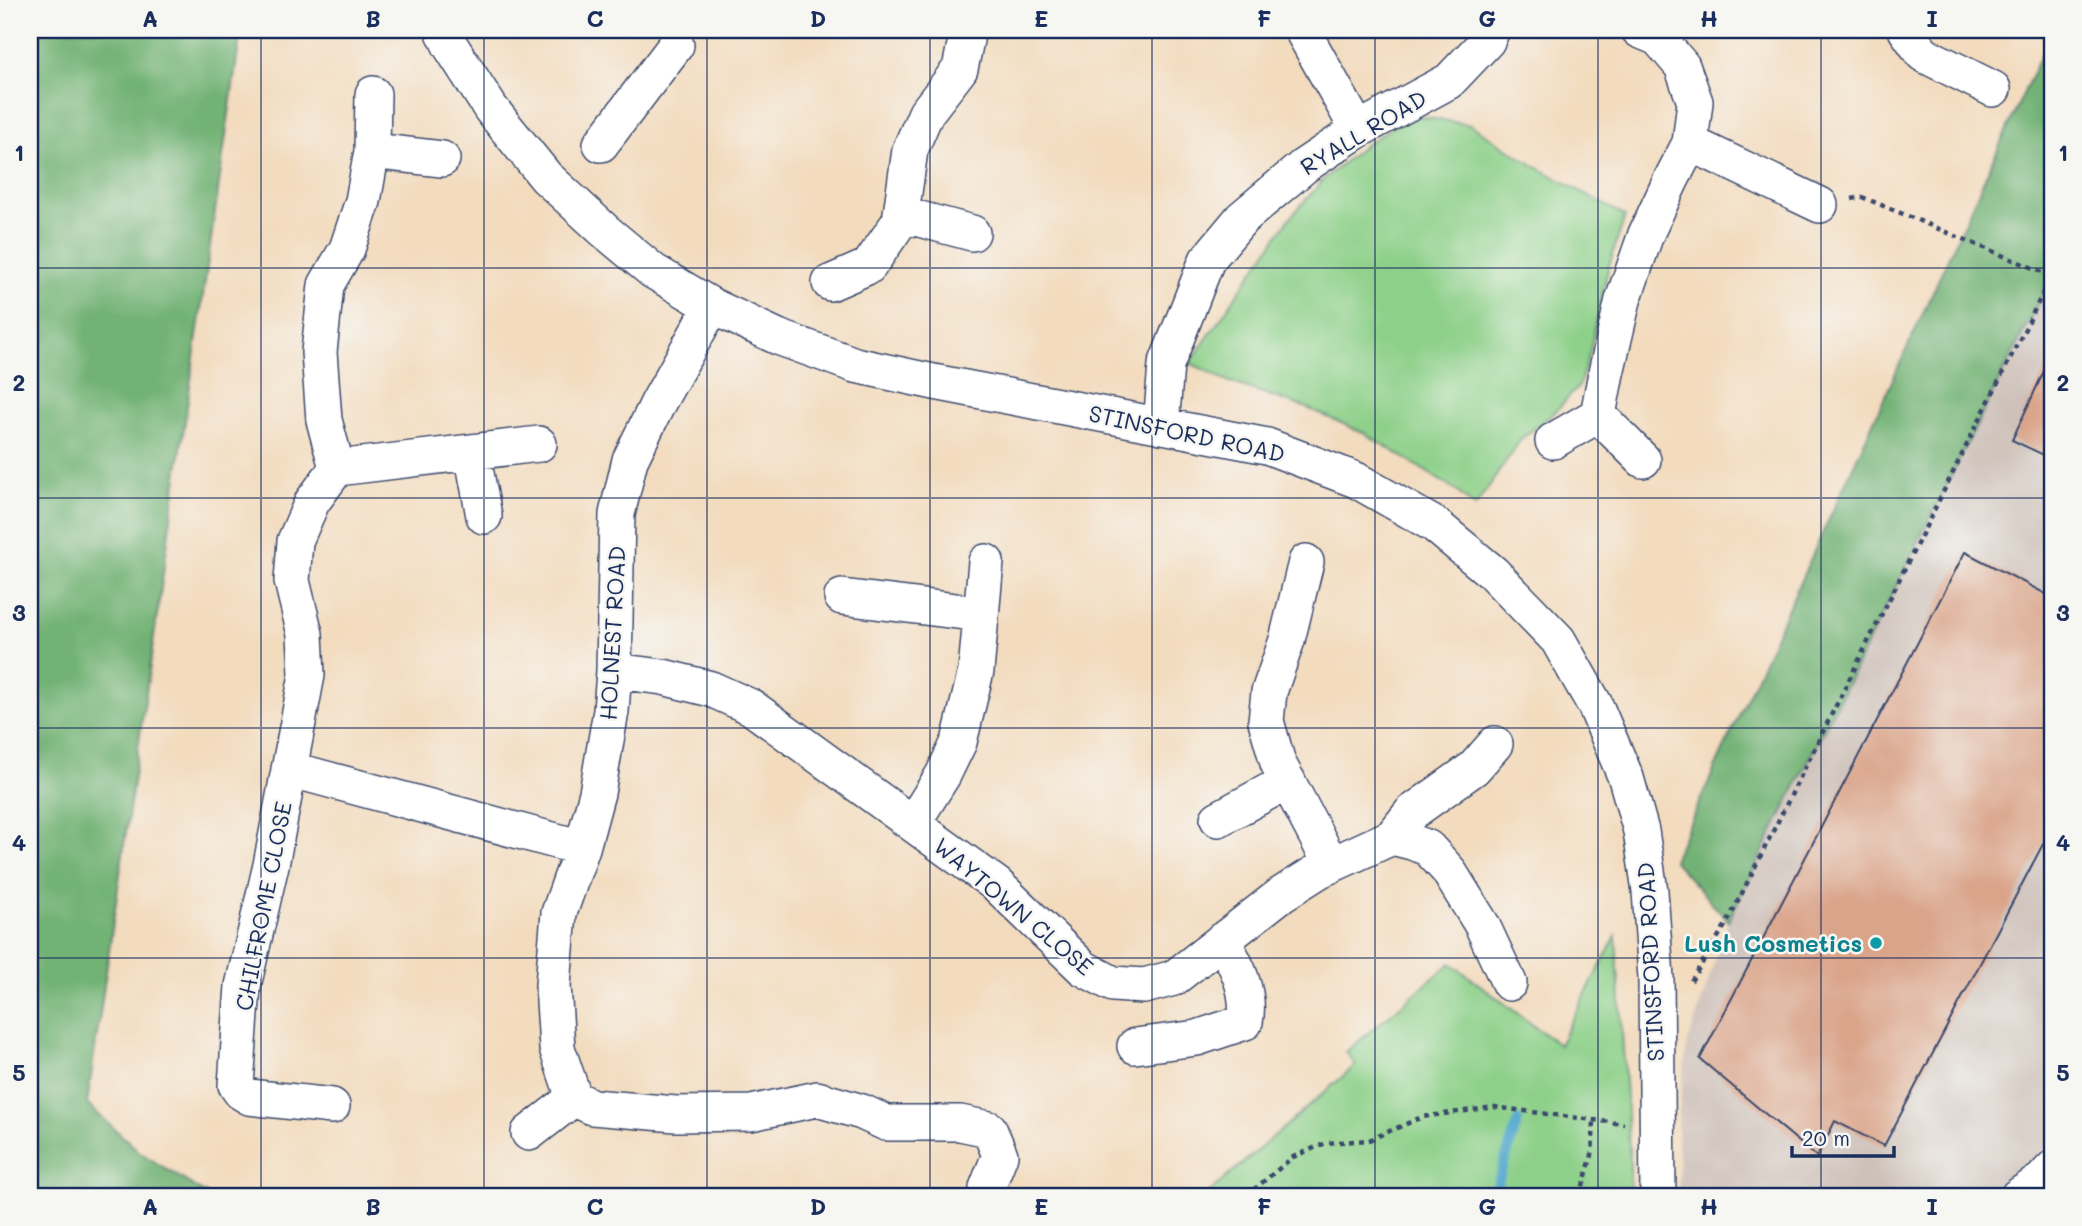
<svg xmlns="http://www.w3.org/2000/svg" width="2082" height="1226" font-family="Mali,sans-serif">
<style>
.industrial{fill:#cec1b9}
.green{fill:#8dd089;stroke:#548074;stroke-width:2}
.forest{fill:#72b275;stroke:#46706a;stroke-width:2}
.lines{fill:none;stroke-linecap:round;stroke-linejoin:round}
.stream{stroke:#51a7cd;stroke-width:10}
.building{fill:#daa48a}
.minor-casing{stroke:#3b496c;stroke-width:38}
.path{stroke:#3b496c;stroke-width:4.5;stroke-dasharray:5 5;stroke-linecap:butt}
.minor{stroke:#fff;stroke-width:35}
.grid{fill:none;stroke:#1b2f5e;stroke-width:2;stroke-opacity:0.55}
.culture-dot{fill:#0f9aa8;stroke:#f6f6f2;stroke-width:2.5}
.labels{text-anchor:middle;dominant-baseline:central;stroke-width:5;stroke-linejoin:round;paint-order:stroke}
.street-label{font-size:23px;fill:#1b2f5e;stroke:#f6f6f2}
.culture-label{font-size:23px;font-weight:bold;fill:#0d838f;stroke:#f6f6f2;text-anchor:end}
.neatline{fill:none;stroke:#1b2f5e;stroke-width:2.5}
.grid-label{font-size:23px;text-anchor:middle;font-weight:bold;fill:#1b2f5e}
</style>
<rect width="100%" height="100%" fill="#f6f6f2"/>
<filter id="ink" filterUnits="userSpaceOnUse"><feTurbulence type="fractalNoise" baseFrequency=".0143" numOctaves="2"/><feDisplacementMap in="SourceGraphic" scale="14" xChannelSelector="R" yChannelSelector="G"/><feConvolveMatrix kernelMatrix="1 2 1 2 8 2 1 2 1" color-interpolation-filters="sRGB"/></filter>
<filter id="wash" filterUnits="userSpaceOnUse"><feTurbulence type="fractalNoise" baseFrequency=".00686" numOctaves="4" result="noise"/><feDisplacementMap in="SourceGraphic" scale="28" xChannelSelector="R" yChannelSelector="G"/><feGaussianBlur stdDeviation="1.57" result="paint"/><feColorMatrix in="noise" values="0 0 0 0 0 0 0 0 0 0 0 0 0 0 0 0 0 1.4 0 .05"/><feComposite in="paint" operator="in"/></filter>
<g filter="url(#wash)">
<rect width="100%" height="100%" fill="#f3dbbe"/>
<!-- industrial -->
<path class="industrial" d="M2052,275V1196H1679L1677,1128L1687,1045L1728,921Z"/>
<!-- green -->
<path class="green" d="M1411,115L1471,125L1533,165L1625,216L1608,269L1590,351L1579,386L1554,413L1521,439L1475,507L1454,489L1364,433L1307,408L1230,382L1190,363L1289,219L1325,178L1366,144Z
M1616,936L1630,1163V1196H1205L1356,1065L1346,1052L1451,963L1559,1045Z"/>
<!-- forest -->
<path class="forest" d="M30,30H241L87,1104L141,1153L209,1196H39L30,1140Z
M2052,31V275L1728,921L1673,860Z"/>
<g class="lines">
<!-- stream -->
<path class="stream" d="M1493,1196L1518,1121"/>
</g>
<g id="blocks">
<!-- building -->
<path class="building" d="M2052,354V459L2012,440Z
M1965,552L2052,597V827L1884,1146L1835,1121L1817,1157L1700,1059Z"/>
</g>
</g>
<g filter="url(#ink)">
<use href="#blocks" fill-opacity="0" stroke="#3b496c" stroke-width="2"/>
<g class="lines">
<defs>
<path id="minor" d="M443,30L450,45L491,109L546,177L605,231L653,271L712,306L778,337L855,365L934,382L1267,446L1356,480L1435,525L1493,573L1558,640L1595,705L1626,778L1641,831L1650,891L1656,978L1658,1196
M1302,30L1358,130
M1639,30L1658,38L1682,66L1695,102L1690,143L1671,180L1646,234L1623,300L1606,373L1598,415L1643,460
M1906,30L1923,54L1993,89
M1690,143L1820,205
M601,144L676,45
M372,151L442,159
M901,214L972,233
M830,283L869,266L900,221L910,150L926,113L960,69L968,30
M712,306L659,401L630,460L617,514L614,671L611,711L597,793L582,848L559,913L553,985L557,1048L574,1098L592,1107L676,1114L751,1113L817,1099L862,1112L886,1123H960L989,1129L1000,1155L987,1188
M1161,426L1166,365L1207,260L1242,218L1304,166L1358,130L1449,81L1487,41L1492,30
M1553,441L1598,415
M472,452L484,516
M337,468L539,444
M1306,562L1287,640L1269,692L1266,721L1278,763L1331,864
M842,597L981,614
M614,671L663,677L711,689L751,707L997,885L1083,968L1113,984L1144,986L1174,978L1282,894L1320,870L1392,837L1411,813L1474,768L1495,744
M289,769L582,848
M1218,819L1288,781
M913,823L943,775L959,742L976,671L986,562
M1392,837L1412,842L1428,848L1448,870L1482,925L1509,983
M1135,1046L1197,1038L1245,1022C1251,993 1237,965 1222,940
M332,1106L249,1097L241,1092L236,1085L243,986L271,865L307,675L305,634L292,581L295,541L312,502L337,468L324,420L319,352L326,285L347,249L363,201L372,151L373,94
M529,1133L574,1098
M2018,1196L2042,1180L2052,1169"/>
</defs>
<!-- minor casing -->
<use href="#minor" class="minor-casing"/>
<!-- path -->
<path class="path" d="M1852,199L1862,197L2052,276
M1691,981L1728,921L2052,275
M1246,1196L1293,1157L1326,1143L1369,1140L1422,1117L1494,1107L1624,1124
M1580,1196L1592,1155L1594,1121"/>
<!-- minor -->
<use href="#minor" class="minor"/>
</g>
</g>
<!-- grid -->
<path class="grid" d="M261,30V1196M484,30V1196M707,30V1196M930,30V1196M1152,30V1196M1375,30V1196M1598,30V1196M1821,30V1196M30,268H2052M30,498H2052M30,728H2052M30,958H2052"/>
<!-- markers -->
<circle class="culture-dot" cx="1876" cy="943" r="7"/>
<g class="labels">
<!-- street labels -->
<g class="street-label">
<text transform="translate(1363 132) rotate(-31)">RYALL ROAD</text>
<text transform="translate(1187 433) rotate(12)">STINSFORD ROAD</text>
<text transform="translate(612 633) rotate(-87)">HOLNEST ROAD</text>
<text transform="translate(263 906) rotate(-79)">CHILFROME CLOSE</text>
<text transform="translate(1014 906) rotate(40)">WAYTOWN CLOSE</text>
<text transform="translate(1650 962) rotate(-93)">STINSFORD ROAD</text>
</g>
<!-- culture labels -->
<g class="culture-label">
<text x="1862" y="943">Lush Cosmetics</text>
</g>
</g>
<!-- margin -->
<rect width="2082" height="1226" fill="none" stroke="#f6f6f2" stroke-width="77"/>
<!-- scale -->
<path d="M1792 1146v10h102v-10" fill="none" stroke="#1b2f5e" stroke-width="3.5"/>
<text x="1802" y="1146" font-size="21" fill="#1b2f5e" stroke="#f6f6f2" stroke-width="5" paint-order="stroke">20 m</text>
<rect x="38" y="38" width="2006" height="1150" class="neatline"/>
<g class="grid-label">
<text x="150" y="27">A</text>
<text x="373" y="27">B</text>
<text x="595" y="27">C</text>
<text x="818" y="27">D</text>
<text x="1041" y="27">E</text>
<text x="1264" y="27">F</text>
<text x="1487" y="27">G</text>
<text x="1709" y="27">H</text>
<text x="1932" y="27">I</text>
<text x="19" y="161">1</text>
<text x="2063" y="161">1</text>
<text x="19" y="391">2</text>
<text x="2063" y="391">2</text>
<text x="19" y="621">3</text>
<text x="2063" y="621">3</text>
<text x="19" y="851">4</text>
<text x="2063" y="851">4</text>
<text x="19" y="1081">5</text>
<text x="2063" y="1081">5</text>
<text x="150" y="1215">A</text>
<text x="373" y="1215">B</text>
<text x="595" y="1215">C</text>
<text x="818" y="1215">D</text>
<text x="1041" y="1215">E</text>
<text x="1264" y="1215">F</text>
<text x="1487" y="1215">G</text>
<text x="1709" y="1215">H</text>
<text x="1932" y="1215">I</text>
</g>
</svg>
